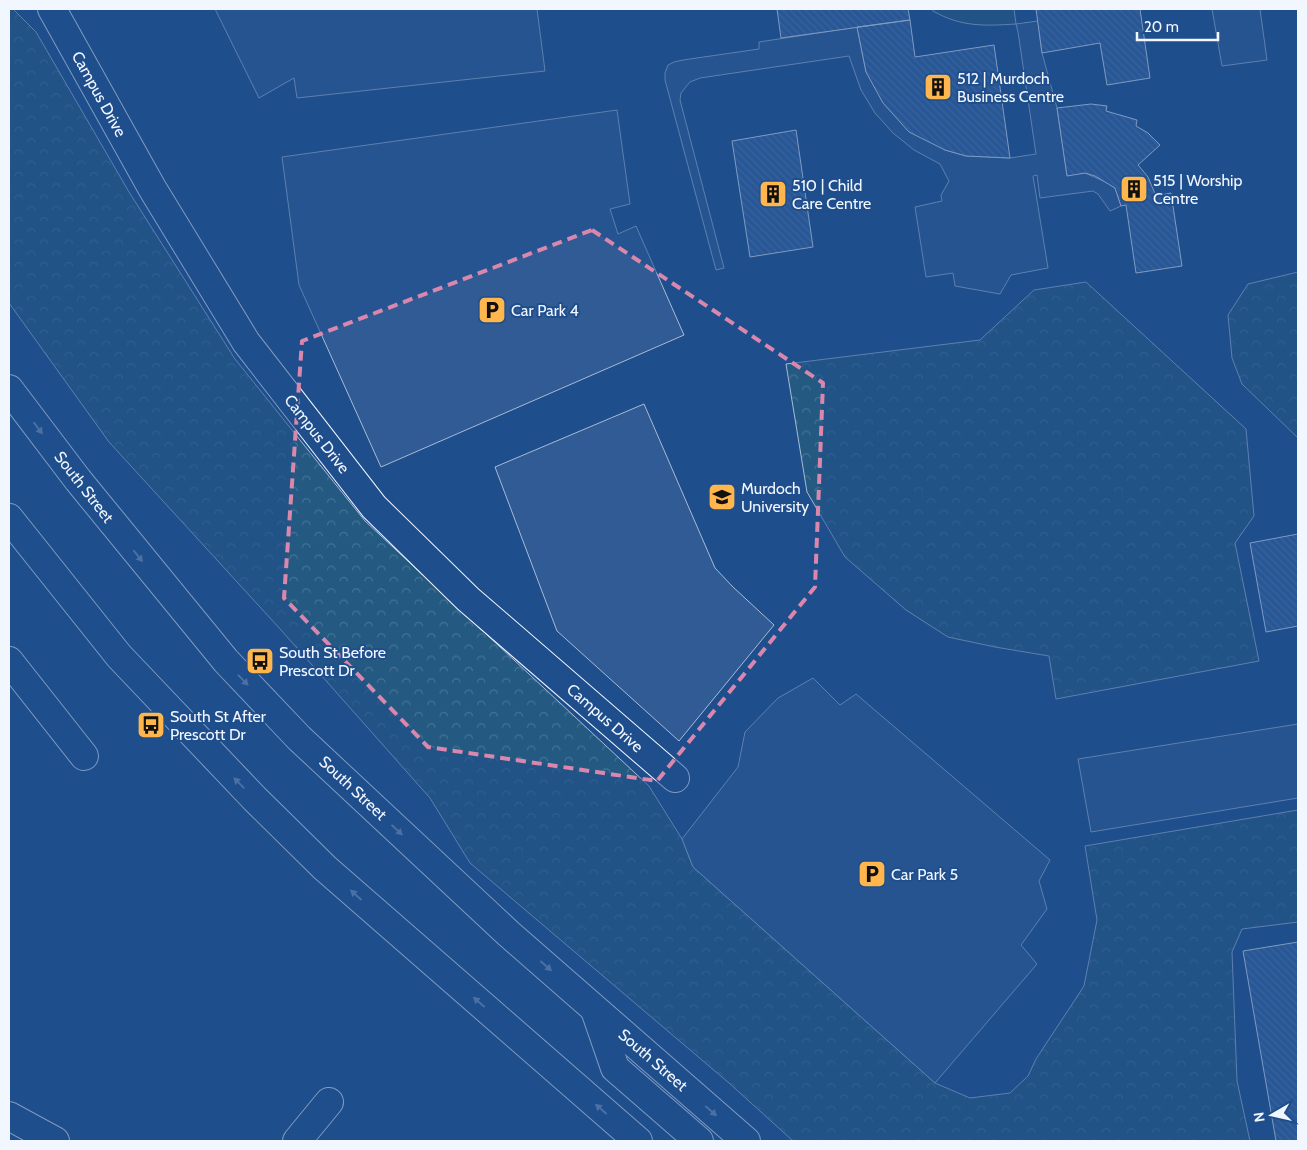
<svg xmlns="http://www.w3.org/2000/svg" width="1307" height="1150" font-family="Cabin,sans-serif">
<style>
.forest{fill:url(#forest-crowns);stroke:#a8bbd7}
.garden{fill:#245a82;stroke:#a8bbd7}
.parking{fill:#305b95;stroke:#a8bbd7}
.building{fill:url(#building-back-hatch);stroke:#f2f6ff}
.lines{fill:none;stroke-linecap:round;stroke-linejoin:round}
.minor-casing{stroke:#f2f6ff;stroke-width:30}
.highway-casing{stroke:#f2f6ff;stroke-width:30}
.minor{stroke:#1f4e8c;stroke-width:28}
.highway{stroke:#1f4e8c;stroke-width:28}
.oneway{fill:#7e9ac0}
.marked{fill:none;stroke:#da87ad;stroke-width:4;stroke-dasharray:10 6;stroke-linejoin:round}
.labels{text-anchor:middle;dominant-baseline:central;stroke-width:4;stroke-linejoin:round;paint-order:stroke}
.poi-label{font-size:16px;fill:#f2f6ff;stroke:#1f4e8c;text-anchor:start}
.street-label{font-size:16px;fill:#f2f6ff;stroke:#1f4e8c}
</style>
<defs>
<pattern id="forest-crowns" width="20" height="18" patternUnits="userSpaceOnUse" patternTransform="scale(1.25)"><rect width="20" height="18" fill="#245a82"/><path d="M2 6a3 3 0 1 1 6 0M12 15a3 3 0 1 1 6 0" fill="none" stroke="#447295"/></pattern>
<pattern id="building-back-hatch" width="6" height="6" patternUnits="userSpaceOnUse" patternTransform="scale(1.25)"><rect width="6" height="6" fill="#3563a3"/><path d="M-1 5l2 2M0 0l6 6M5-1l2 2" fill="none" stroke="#537ab1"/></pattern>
</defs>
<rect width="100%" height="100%" fill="#1f4e8c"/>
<!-- forest -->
<path class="forest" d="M9,9H13L36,32L129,192L235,359L365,521L649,786L682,839L693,867L935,1083L970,1098L1010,1093L1028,1076L1036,1059L1084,986L1097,920L1085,846L1298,810V922L1242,929L1232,952L1237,1081L1250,1141H793L729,1083L470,863L430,798L281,630L109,442L9,303Z
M1298,272V438L1242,384L1232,358L1228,315L1248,284Z
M1086,282L1246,429L1254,516L1235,543L1259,661L1056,699L1049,656L995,647L948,637L906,610L845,557L807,492L786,364L980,340L1034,290Z"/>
<!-- garden -->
<path class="garden" d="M932,9H1014L1016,24C984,26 961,27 933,11Z"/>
<!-- parking -->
<path class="parking" d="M215,9H537L545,71L297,98L294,78L259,98Z
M1212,9H1260L1267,60L1222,66Z
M1038,21L1042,53L1057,108L1067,175L1085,173L1108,183L1115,188L1121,206L1110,211L1098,194L1093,191L1040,198L1037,175L1033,176L1048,268L1011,275L1000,294L955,286L953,273L926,277L915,207L942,201L941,195L949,181L940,164L914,150L893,133L875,113L861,90L849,56L700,78L690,82L681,93L680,100L724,268L716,270L665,80V73L668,65L674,62L683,60L759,49V42L857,27L866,72L945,150L966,156L1010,158L1036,154L1018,32L1016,24Z
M617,110L630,204L610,209L618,234L636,226L684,335L381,467L299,285L282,157Z
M644,404L715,568L733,587L774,625L679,741L557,631L495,467Z
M813,678L840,705L856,694L1050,860L1039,881L1047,909L1021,945L1037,964L935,1083L693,867L682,839L738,767L745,732L778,698Z
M1298,724V798L1091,832L1078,759Z"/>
<!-- building -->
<path class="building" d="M777,9H908L910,20L781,38Z
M1036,9H1140L1150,78L1107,85L1100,43L1042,53Z
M910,20L915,57L994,45L1010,158L966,156L945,150L909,132L883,103L866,72L857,27Z
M1091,104L1107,106L1106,111L1137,120L1136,126L1148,133L1160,145L1138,165L1148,177L1156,196L1171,193L1182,266L1136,273L1126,205L1121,206L1115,188L1095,176L1085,173L1067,176L1057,108Z
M796,130L813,247L750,257L732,141Z
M1298,534V626L1266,632L1250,543Z
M1298,942V1141H1276L1243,951Z"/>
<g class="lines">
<defs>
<path id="minor" d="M52,9L152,188L246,342L374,507L468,599L675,778
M9,661L84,756
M595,1010L615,1068L699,1141
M9,1116L55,1141
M297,1141L329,1102"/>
<path id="highway" d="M9,389L78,480L226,661L299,738L509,934L746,1141
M9,518L119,656L255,799L325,868L638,1141"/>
</defs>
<!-- minor casing -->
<use href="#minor" class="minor-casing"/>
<!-- highway casing -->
<use href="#highway" class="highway-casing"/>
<!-- minor -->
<use href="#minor" class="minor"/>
<!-- highway -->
<use href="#highway" class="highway"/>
</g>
<!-- one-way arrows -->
<defs><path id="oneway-solid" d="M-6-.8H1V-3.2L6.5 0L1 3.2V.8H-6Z" transform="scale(1.25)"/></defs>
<g class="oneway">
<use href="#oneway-solid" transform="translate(38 428) rotate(53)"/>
<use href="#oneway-solid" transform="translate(138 556) rotate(51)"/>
<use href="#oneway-solid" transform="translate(243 680) rotate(46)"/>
<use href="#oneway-solid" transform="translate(239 783) rotate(-134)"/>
<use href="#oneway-solid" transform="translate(397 830) rotate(43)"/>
<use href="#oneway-solid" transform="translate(356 895) rotate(-138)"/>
<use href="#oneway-solid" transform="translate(546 966) rotate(41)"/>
<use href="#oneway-solid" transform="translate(479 1002) rotate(-139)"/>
<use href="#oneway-solid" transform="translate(601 1109) rotate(-139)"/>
<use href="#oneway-solid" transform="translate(711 1111) rotate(41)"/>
</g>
<!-- marked area -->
<path d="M0 0H1307V1150H0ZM592,230L823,383L815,587L657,781L428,747L284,598L302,341Z" fill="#1f4e8c" fill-opacity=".55" fill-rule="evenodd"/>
<path class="marked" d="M592,230L823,383L815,587L657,781L428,747L284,598L302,341Z"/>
<!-- icons -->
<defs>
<symbol id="building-square" viewBox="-11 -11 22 22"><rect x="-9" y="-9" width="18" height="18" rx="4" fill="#ffb74d" stroke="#1f4e8c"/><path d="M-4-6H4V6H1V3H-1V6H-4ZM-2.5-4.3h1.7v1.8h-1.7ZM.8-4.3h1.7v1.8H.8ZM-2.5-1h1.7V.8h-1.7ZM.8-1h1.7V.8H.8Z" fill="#111"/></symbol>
<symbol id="parking-square" viewBox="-11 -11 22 22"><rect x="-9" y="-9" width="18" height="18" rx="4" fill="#ffb74d" stroke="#1f4e8c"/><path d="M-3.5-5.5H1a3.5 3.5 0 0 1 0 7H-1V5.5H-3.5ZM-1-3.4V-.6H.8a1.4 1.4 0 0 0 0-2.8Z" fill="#111"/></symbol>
<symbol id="university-square" viewBox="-11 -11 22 22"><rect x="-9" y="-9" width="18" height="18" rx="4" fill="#ffb74d" stroke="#1f4e8c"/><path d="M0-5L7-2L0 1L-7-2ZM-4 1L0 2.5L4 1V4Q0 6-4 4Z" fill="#111"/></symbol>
<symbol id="bus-square" viewBox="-11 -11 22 22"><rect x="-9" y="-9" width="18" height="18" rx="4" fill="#ffb74d" stroke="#1f4e8c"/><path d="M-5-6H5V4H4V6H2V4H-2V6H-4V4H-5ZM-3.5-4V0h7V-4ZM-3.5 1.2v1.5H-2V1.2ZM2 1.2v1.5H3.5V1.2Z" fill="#111"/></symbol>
</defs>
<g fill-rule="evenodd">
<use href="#building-square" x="922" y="71" width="32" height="32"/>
<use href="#building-square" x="1118" y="173" width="32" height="32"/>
<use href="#building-square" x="757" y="178" width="32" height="32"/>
<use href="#parking-square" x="476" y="294" width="32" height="32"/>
<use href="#university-square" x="706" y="481" width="32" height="32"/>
<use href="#bus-square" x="244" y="645" width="32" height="32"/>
<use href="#bus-square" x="135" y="709" width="32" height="32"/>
<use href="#parking-square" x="856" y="858" width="32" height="32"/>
</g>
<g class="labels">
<!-- poi labels -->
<g class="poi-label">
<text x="957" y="78">512 | Murdoch<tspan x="957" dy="18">Business Centre</tspan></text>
<text x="1153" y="180">515 | Worship<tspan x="1153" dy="18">Centre</tspan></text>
<text x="792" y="185">510 | Child<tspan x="792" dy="18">Care Centre</tspan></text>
<text x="511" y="310">Car Park 4</text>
<text x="741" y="488">Murdoch<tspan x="741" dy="18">University</tspan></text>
<text x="279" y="652">South St Before<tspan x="279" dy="18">Prescott Dr</tspan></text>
<text x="170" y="716">South St After<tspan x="170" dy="18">Prescott Dr</tspan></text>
<text x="891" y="874">Car Park 5</text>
</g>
<!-- street labels -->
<g class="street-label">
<text transform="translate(99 94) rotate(61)">Campus Drive</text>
<text transform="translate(317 434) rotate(52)">Campus Drive</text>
<text transform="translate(84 487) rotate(52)">South Street</text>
<text transform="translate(605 718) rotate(41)">Campus Drive</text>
<text transform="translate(353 788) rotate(43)">South Street</text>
<text transform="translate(653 1060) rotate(41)">South Street</text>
</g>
</g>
<!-- border -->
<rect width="1307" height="1150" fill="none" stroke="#f2f6ff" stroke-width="20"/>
<!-- north arrow -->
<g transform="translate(1272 1115) rotate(261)" stroke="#1f4e8c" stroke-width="4" paint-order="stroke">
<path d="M0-4L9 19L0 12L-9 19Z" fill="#f2f6ff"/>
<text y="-8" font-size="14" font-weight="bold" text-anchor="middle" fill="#f2f6ff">N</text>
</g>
<!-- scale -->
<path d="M1137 32v8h81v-8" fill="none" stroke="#f2f6ff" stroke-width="2.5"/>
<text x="1144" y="32" font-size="15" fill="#f2f6ff" stroke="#1f4e8c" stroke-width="4" paint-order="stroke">20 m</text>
</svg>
